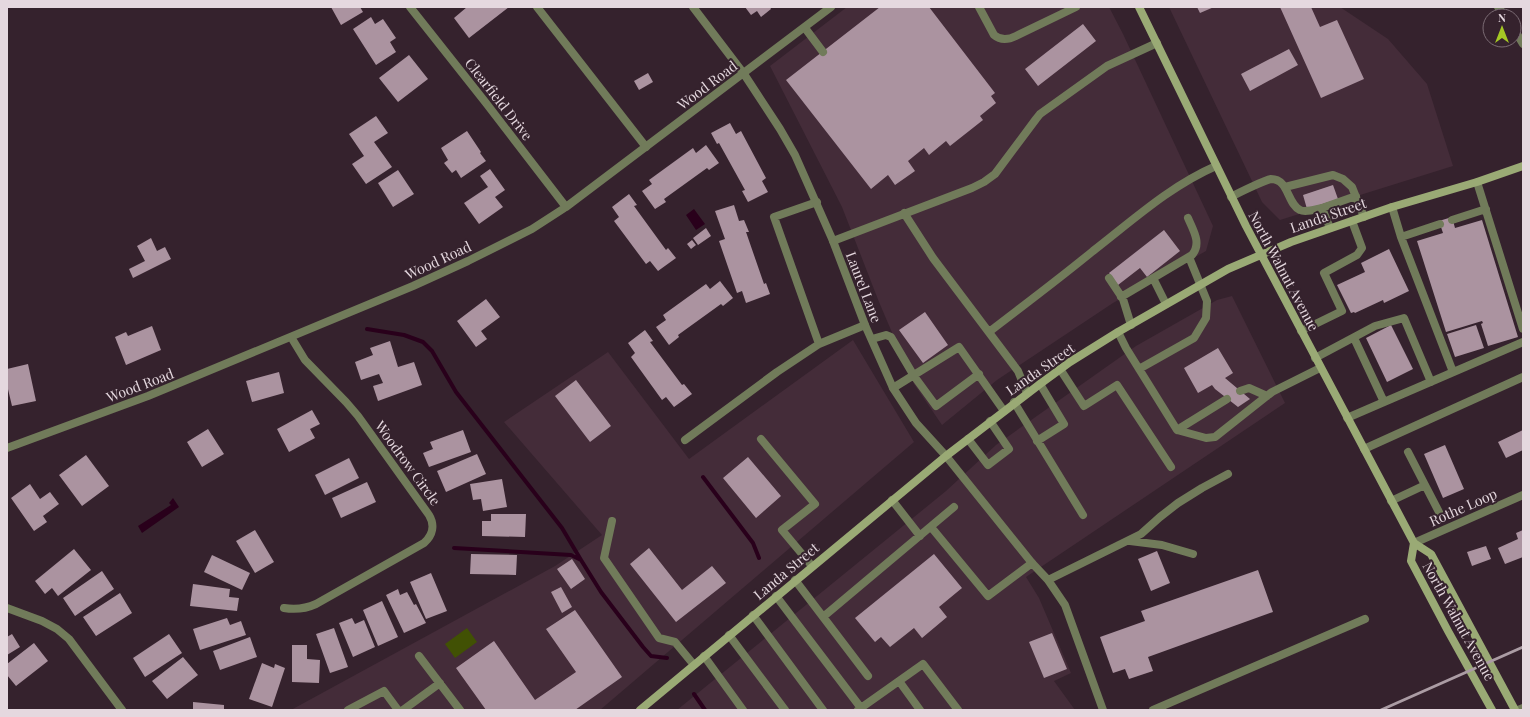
<svg xmlns="http://www.w3.org/2000/svg" width="1530" height="717" font-family="'Playfair Display',serif">
<style>
.built{fill:#442c39}
.green{fill:#415104}
.water{fill:#29001b}
.lines{fill:none;stroke-linecap:round;stroke-linejoin:round}
.stream{stroke:#29001b;stroke-width:4}
.building{fill:#ab93a0}
.lane{stroke:#717b5a;stroke-width:8}
.street{stroke:#717b5a;stroke-width:8}
.secondary{stroke:#9aaa75;stroke-width:8}
.rail{stroke:#ab9ca4;stroke-width:3}
.labels{text-anchor:middle;dominant-baseline:central;stroke-width:4;stroke-linejoin:round;paint-order:stroke}
.street-label{font-size:14px;fill:#e5d8df;stroke:#35222d}
</style>
<rect width="100%" height="100%" fill="#35222d"/>
<!-- built -->
<path class="built" d="M847,7H1109L1123,34L1213,226L1206,251L1113,303L997,380L942,425L914,384L879,302L842,207L770,66Z
M1169,7H1340L1388,39L1427,84L1453,166L1280,220L1262,202Z
M1232,296L1285,403L1026,577L1039,598L1071,673L1054,681L1075,710H677L946,491L996,445L1136,346L1217,300Z
M853,340L914,442L600,710H291L555,566L602,535L504,422L608,352L689,459Z"/>
<!-- green -->
<path class="green" d="M467,628L477,642L455,658L445,644Z"/>
<!-- water -->
<path class="water" d="M694,209L705,224L696,230L686,215Z
M173,498L179,507L142,533L138,526L171,505L169,503Z"/>
<g class="lines">
<!-- stream -->
<path class="stream" d="M367,329L404,335L423,342L432,351L456,392L562,528L581,560
M703,477L753,543L759,558
M454,548L571,555L581,560L601,592L643,647L651,656L667,658
M694,694L705,710"/>
</g>
<!-- building -->
<path class="building" d="M331,7H360L363,12L341,25Z
M467,7H509L469,38L454,18Z
M745,7H770L771,9L761,17L757,11L751,15Z
M880,7H929L995,93L991,96L996,103L980,116L983,120L950,146L946,141L929,155L924,148L908,161L915,171L895,185L888,175L871,189L786,80Z
M1197,7H1214L1200,13Z
M1280,7H1311L1320,27L1337,20L1364,79L1321,98Z
M371,17L375,24L383,19L396,38L390,42L396,52L376,65L353,29Z
M1083,24L1096,41L1038,86L1025,69Z
M1289,49L1298,65L1250,91L1241,74Z
M409,55L428,79L398,102L379,78Z
M648,73L653,82L639,90L634,81Z
M376,116L388,133L374,142L392,167L366,184L352,164L364,156L349,134Z
M730,123L736,134L741,131L766,178L762,181L768,192L748,202L742,191L745,190L719,143L717,144L711,133Z
M467,131L481,152L480,153L486,161L461,178L456,170L452,173L444,163L448,160L441,148Z
M706,145L719,163L709,170L707,168L664,199L666,202L655,209L642,191L652,184L649,180L693,148L696,153Z
M490,169L505,190L495,197L503,207L479,224L464,203L488,187L480,176Z
M398,170L414,194L393,207L378,183Z
M1333,185L1338,199L1307,209L1303,195Z
M629,194L637,205L634,206L666,250L668,248L676,258L658,271L650,261L646,264L614,221L619,217L612,207Z
M734,205L739,221L744,220L749,232H746L764,284L766,283L770,294L746,303L742,291L737,293L719,241L725,239L715,211Z
M1452,217L1455,228L1482,220L1518,337L1488,346L1481,324L1483,323L1482,321L1446,332L1417,241L1443,233L1439,221Z
M706,228L711,236L698,245L693,238Z
M1164,230L1180,251L1147,277L1140,268L1118,285L1109,273Z
M151,238L157,251L165,247L171,259L133,278L129,269L145,261L137,246Z
M692,240L696,245L691,249L687,244Z
M1389,249L1409,291L1384,303L1383,300L1355,313L1354,312L1351,313L1337,285L1365,272L1361,263Z
M720,281L733,298L723,306L721,304L678,335L679,337L669,345L656,327L666,320L663,315L706,284L710,289Z
M486,299L500,317L481,331L487,339L476,347L457,321Z
M925,312L948,345L923,363L899,330Z
M1391,325L1413,369L1387,382L1366,338Z
M1476,325L1484,348L1455,357L1447,334Z
M152,326L161,350L126,365L115,337L126,332L128,336Z
M645,330L653,341L650,342L682,385L684,384L692,394L674,407L666,397L662,400L631,357L635,353L628,343Z
M390,341L398,367L414,362L422,385L378,401L373,386L383,383L379,374L361,380L355,362L373,355L370,348Z
M1218,348L1233,373L1225,378L1250,399L1238,407L1215,389L1212,385L1198,393L1184,368Z
M28,364L36,401L12,406L7,385V369Z
M279,372L284,393L252,402L246,381Z
M576,380L611,426L590,442L555,396Z
M312,410L320,424L310,429L315,438L289,452L277,429Z
M208,429L224,454L202,467L187,442Z
M463,430L471,452L429,467L423,453L433,449L430,442Z
M1523,430V450L1506,458L1498,442Z
M1445,445L1464,489L1443,498L1424,454Z
M477,454L486,474L446,492L437,471Z
M86,455L109,486L82,506L59,475Z
M748,457L781,496L756,518L723,478Z
M349,458L359,478L325,495L315,475Z
M502,479L507,507L483,511L481,499L473,500L470,484Z
M367,482L376,502L341,518L332,498Z
M30,484L40,499L50,492L59,504L43,516L47,522L34,531L11,498Z
M491,514H526L525,537L482,536V521H491Z
M255,530L274,562L255,573L236,541Z
M1523,530V557L1505,564L1498,548L1518,539L1516,533Z
M1486,546L1491,559L1472,566L1467,552Z
M649,548L682,590L712,566L726,583L676,622L630,564Z
M74,549L91,570L58,596L52,588L45,594L35,581Z
M1157,551L1170,583L1151,591L1138,559Z
M471,554L517,555L516,575L470,574Z
M934,554L962,588L939,607L947,617L922,638L914,628L890,647L881,637L875,642L855,618Z
M212,555L250,573L242,590L204,572Z
M572,559L585,579L571,589L557,569Z
M1258,570L1273,612L1148,657L1153,671L1129,679L1125,669L1113,673L1100,637L1145,621L1141,611Z
M102,571L114,589L75,616L63,598Z
M431,573L447,611L426,619L410,582Z
M193,584L230,589L229,597L239,598L237,611L190,606Z
M561,587L572,607L562,613L551,592Z
M398,589L400,595L407,592L414,605L416,604L426,623L404,633L386,595Z
M120,593L132,613L96,636L83,617Z
M382,601L398,637L378,646L363,610Z
M575,610L622,677L575,710H486L456,668L494,641L535,700L576,672L546,629Z
M227,618L230,625L241,621L246,635L200,650L193,629Z
M352,618L355,624L364,620L375,647L353,657L339,623Z
M334,628L348,667L330,673L316,634Z
M1052,633L1067,669L1044,678L1029,642Z
M12,634L20,647L7,655V637Z
M169,634L182,653L145,677L133,658Z
M250,637L257,657L220,670L213,651Z
M34,643L48,661L16,686L7,675V664Z
M292,645H307V659L320,660L319,683L292,682Z
M183,657L198,675L167,699L152,681Z
M262,663L274,668L275,664L285,668L272,707L249,699Z
M193,702L224,705V710H193Z"/>
<g class="lines">
<!-- lane -->
<path class="lane" d="M537,7L646,147
M979,7L994,35C1001,41 1008,40 1016,36L1076,7
M805,28L823,52
M1477,182L1523,329
M1285,187L1333,175L1343,179L1352,187L1364,217
M1231,197C1238,193 1265,180 1271,179C1289,179 1287,204 1300,210C1306,213 1316,209 1322,208L1330,228
M817,202L774,217L819,344
M1392,207L1401,237L1453,372
M1322,208L1356,196
M904,213L933,258L1018,371L1027,393
M1452,220L1486,209
M1401,237L1440,224
M833,241L972,188L984,182L995,174L1036,119L1040,114L1107,66L1157,43
M1109,278L1123,299L1131,325
M1153,278L1166,304
M1121,297L1192,255C1202,243 1193,230 1188,218
M1301,331L1342,311L1324,273L1357,255L1362,248L1352,221
M989,332C1024,305 1059,279 1093,251C1133,220 1170,186 1216,166
M1118,332L1126,348L1177,430L1206,438L1215,437L1272,392L1320,368
M1354,338L1384,402
M872,339L886,335L891,337L914,376L936,406L979,374
M1315,358L1375,326L1404,318L1431,382
M1060,369L1084,406L1117,385L1171,467
M1139,369L1194,338L1206,318L1207,301L1189,257
M893,388L959,347L1004,411
M1240,391L1249,388L1267,396
M1014,402L1083,515
M1347,418L1523,342
M1177,430L1227,399
M761,439L815,504L782,530L812,566
M968,439L988,465L1009,449L990,421
M685,440L777,372L819,344L865,325
M1037,441L1064,424L1040,384
M1364,449L1523,377
M1425,485L1439,512
M892,500L920,536
M1391,501L1425,485L1408,452
M612,521L604,558L659,638L675,642L694,665
M931,527L988,596L1032,563L1048,580L1065,605L1103,710
M1130,541L1162,545L1193,554
M795,580L868,676
M1048,580L1141,534L1160,517L1178,503L1202,488L1228,474
M776,596L861,708
M753,615L823,710
M823,617L954,507
M729,635L785,710
M419,656L460,710
M704,656L743,710
M899,681L920,710
M348,710L384,691L398,710
M403,710L440,683
M858,710L923,664L958,710
M1153,710L1365,619
M1518,710L1523,708"/>
<!-- street -->
<path class="street" d="M410,7L486,103L566,207
M693,7L744,74L780,129L795,155L833,241L865,325L893,388L916,423L946,456L1032,563
M1498,7L1505,16
M1514,29L1523,44
M7,448L148,396L413,286L468,261L532,229L566,207L831,7
M1414,543L1523,495
M7,608L42,621L57,629L69,639L122,710
M284,608C296,610 305,609 316,604L424,543C433,535 435,525 429,515L358,416L346,402L305,360L291,337"/>
<!-- secondary -->
<path class="secondary" d="M1139,7L1246,226L1414,543L1431,554L1515,710
M1414,543L1411,561L1448,631L1492,710
M640,710L946,456L1040,384L1070,362L1118,332L1228,269L1291,242L1392,207L1477,182L1523,166"/>
<!-- rail -->
<path class="rail" d="M1381,710L1523,647"/>
</g>
<g class="labels">
<!-- street labels -->
<g class="street-label">
<text transform="translate(707 85) rotate(-37)">Wood Road</text>
<text transform="translate(499 99) rotate(52)">Clearfield Drive</text>
<text transform="translate(1328 215) rotate(-19)">Landa Street</text>
<text transform="translate(438 260) rotate(-25)">Wood Road</text>
<text transform="translate(1284 271) rotate(62)">North Walnut Avenue</text>
<text transform="translate(864 287) rotate(69)">Laurel Lane</text>
<text transform="translate(1040 369) rotate(-35)">Landa Street</text>
<text transform="translate(140 385) rotate(-21)">Wood Road</text>
<text transform="translate(408 463) rotate(54)">Woodrow Circle</text>
<text transform="translate(1463 507) rotate(-24)">Rothe Loop</text>
<text transform="translate(786 571) rotate(-40)">Landa Street</text>
<text transform="translate(1459 621) rotate(61)">North Walnut Avenue</text>
</g>
</g>
<!-- border -->
<rect width="1530" height="717" fill="none" stroke="#e5d8df" stroke-width="16"/>
<!-- north arrow -->
<g transform="translate(1502 28)"><circle r="19" fill="#35222d" stroke="#7b6b74"/>
<path d="M0-3L7 15L0 10L-7 15Z" fill="#a5c824"/>
<text y="-6" font-size="11" font-weight="bold" text-anchor="middle" fill="#e5d8df">N</text>
</g>
</svg>
